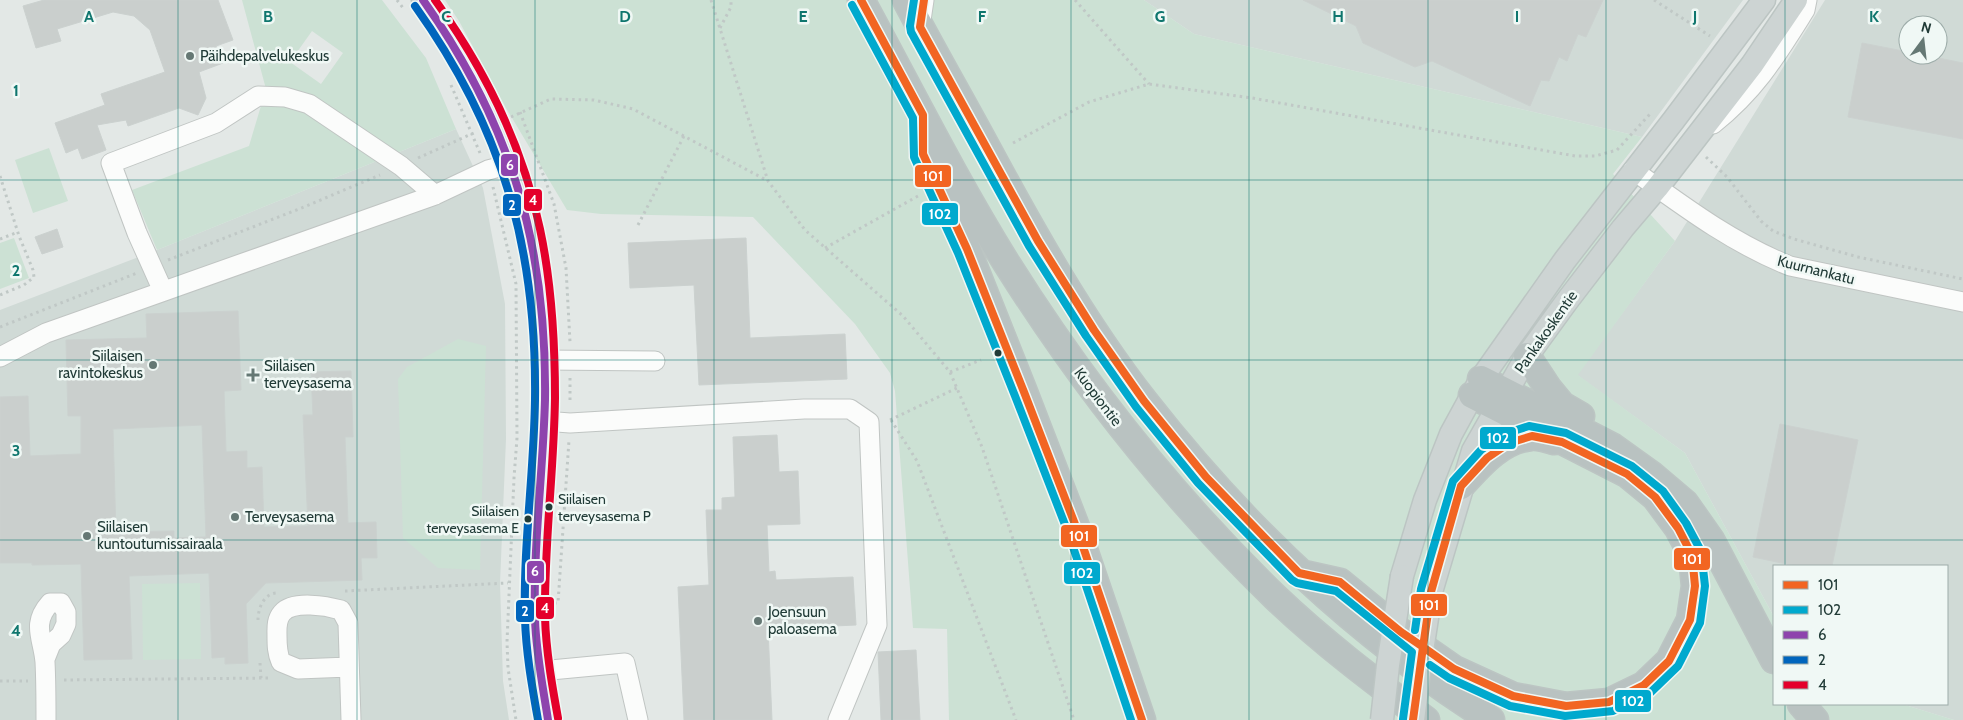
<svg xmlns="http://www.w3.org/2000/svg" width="1963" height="720" font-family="Cabin,sans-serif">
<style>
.built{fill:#d0dad6;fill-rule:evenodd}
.green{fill:#cce1d4;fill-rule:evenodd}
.building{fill:#cacfcd;stroke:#cbd1cf;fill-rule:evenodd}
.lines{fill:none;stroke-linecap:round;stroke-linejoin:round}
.minor-casing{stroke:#c0c5c3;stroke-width:21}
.major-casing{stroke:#bcc5c3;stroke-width:25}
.highway-casing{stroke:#bcc5c3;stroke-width:29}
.path{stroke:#c0c8c6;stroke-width:3;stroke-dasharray:2.5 4;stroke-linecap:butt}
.minor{stroke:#fbfcfb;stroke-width:19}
.major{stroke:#cdd4d3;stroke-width:22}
.highway{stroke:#b9c2c1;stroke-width:26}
.major-bridge-casing{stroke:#bcc5c3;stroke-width:25;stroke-linecap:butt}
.major-bridge{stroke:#cdd4d3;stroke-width:22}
.bus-1-casing{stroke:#f0f8f5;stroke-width:11}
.bus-2-casing{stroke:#f0f8f5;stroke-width:11}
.bus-3-casing{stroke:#f0f8f5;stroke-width:11}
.bus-4-casing{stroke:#f0f8f5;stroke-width:11}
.bus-5-casing{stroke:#f0f8f5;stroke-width:11}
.bus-1{stroke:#f26522;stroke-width:8}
.bus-2{stroke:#00a9ce;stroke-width:8}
.bus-3{stroke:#8e44ad;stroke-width:8}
.bus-4{stroke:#0065bd;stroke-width:8}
.bus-5{stroke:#e4002b;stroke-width:8}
.grid{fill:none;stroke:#0f766e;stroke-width:1;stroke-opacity:0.55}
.poi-dot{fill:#657874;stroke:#f0f8f5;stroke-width:2}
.bus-dot{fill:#213b37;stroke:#f0f8f5;stroke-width:2}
.labels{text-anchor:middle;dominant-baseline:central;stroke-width:5;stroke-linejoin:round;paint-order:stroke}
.bus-label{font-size:14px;fill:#213b37;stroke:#f0f8f5;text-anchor:start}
.poi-label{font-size:15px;fill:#213b37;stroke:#f0f8f5;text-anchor:start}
.street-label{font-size:15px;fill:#213b37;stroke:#f0f8f5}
.grid-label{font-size:16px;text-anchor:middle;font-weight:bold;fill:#0f766e;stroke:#f0f8f5;stroke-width:5;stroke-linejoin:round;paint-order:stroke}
.line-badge{stroke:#f0f8f5;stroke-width:2}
.badge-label{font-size:14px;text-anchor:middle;font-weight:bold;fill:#fff}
</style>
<rect width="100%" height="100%" fill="#e3e8e6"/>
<!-- built -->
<path class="built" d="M1144,0H1743L1642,137L1194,34Z
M1825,0H1963V720H1954L1902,704H1947V566H1774V617L1685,453L1577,375L1675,241ZM1908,25H1938V55H1908Z
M456,129L483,188L505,304L506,439L500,583L503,681L509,720H0V310L157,250Z"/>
<!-- green -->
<path class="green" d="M242,0H382L426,58L456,129L157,250L132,190L249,146L266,89ZM312,31L343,53L321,84L290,62Z
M445,0H1144L1194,34L1642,137L1613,174L1675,241L1578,375L1685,453L1774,617V704H1902L1954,720H949L947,629L913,628L895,391L890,373L855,324L753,217L601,214L567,210L506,108L459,21Z
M49,148L68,201L33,213L15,160Z
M14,238L29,278L0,289V243Z
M458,339L486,346L480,570L438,568L403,538L398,379L407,367Z
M200,583L201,659L143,660L142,584Z"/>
<!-- building -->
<path class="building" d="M44,0H218L233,40L216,46L223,63L199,72L206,98L198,115L179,108L128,126L126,120L97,125L106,150L82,159L78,148L66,153L55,123L105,105L101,94L165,72L150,30L134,16L113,12L57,29L61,41L36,48L23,6Z
M1303,0H1603L1586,37L1578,34L1567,61L1559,57L1549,81L1541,80L1530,106L1432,61L1415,67L1363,43L1356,26Z
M1862,43L1908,52V55H1924L1963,63V139L1848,117Z
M57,229L63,247L42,254L35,237Z
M746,238L750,338L845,334L847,379L699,385L694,285L630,288L628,243Z
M238,311L241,390L224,391L226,452L247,451V468L262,467L264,527L308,526L303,415H313L311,372L351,371L353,437H345L348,523L376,522L377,558H361L362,580L266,583L246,604L248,663L225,664V657L212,658L209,573L129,576L132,659L84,660L81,564L32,565V563H0V397L28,396L30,456L81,454V416H68L66,340L147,338L146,314ZM202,425L206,537L174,538V531L116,532L113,429Z
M1780,424L1858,440L1832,566H1796L1753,557Z
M777,435L779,472L798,471L800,524L767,525L769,572L775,571L776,580L853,577L856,625L768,629L772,720H684L678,587L709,585L706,510H722V498L735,497L733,437Z
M916,650L920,720H881L878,652Z"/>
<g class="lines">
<defs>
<path id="minor" d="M920,27L924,0
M1713,124C1756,90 1776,56 1805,10L1807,0
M1633,170C1683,206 1732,243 1790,266L1963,302
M163,291L137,233L111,163L216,123L258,96L285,97L309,104L401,166L435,195
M0,357L46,333L435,195L488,170L511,164
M544,360L655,361
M544,421L570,423L804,409H850L869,422L877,625L838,720
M45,659L51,644L61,635L66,624V612L61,603H50C31,624 43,638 45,662C46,681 46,701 46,720
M349,667L298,669L281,662C277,653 277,645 277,636C277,628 276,620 282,613C293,600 327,606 341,610L348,623L351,720
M540,671L625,663L638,720"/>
<path id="major" d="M423,0C468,60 500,126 521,198C524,210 529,223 531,235C544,296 546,361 544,423C542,483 535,544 535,604C534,643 542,682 548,720
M1402,576L1425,500L1451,434L1481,379L1565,260L1673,121L1764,0
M1431,592L1473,451L1527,356L1567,301L1623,228L1657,188L1752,65L1796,0"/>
<path id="highway" d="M861,0C909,88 954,179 1007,264C1083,385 1172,497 1275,597C1322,642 1374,681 1426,720
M906,0C930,46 956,91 981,137C1030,228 1081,320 1145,402C1242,526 1358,636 1491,720
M923,118V154L967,249L1024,392L1078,532L1142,720
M1527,356L1548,388L1562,405L1581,416
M1481,379L1613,447L1652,475L1685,503L1711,540L1774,660
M1461,486C1480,465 1501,440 1531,437C1538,436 1547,439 1554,441
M1304,574L1340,582L1401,632L1454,669L1513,696L1566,706L1609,702L1644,685L1669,661L1690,620L1695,586L1692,555L1678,528L1655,497L1627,474L1472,395
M1801,704L1815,720"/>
</defs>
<!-- minor casing -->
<use href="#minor" class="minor-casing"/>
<!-- major casing -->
<use href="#major" class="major-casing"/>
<!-- highway casing -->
<use href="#highway" class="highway-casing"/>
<!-- path -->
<path class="path" d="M397,0L403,8
M711,0L768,181L805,230L903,316L950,372L982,447L1074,720
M1075,0L1149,84
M1654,0L1710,36
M720,28L731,7V0
M451,85L480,153
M520,112L554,204L566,268L570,342
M511,117L551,99L594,100L633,109L768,181
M1013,143L1089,102L1149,84L1252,98L1575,156H1595L1617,150L1650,114
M1706,157L1727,177L1761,221L1773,231L1794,239L1858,257L1963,279
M418,158L476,132
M0,176L19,236L33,270L34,277L24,285L0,295
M493,187L516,284L517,438L514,478L507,642L508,668L516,720
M638,225L684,136
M0,239L18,232
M825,248L918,196
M168,260L299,209L380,175
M0,327L137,273
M950,372L981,360
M570,378V404
M890,420L957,388
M891,420L917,461L1016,720
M345,591L508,583
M554,603H558L569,440
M258,620C258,608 264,594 276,593
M260,663L261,678
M64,680L271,678
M0,681H28"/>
<!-- minor -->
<use href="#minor" class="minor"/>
<!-- major -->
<use href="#major" class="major"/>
<!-- highway -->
<use href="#highway" class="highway"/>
<defs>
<path id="major-bridge" d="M1382,720L1388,665L1402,576
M1413,720L1421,657L1431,592"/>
</defs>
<!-- major-bridge casing -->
<use href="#major-bridge" class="major-bridge-casing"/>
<!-- major-bridge -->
<use href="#major-bridge" class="major-bridge"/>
<defs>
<path id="bus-1" d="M861,0L923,115V154L967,249L1024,392L1078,532L1142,720
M924,0L920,27L1038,241L1094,330L1144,401L1206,477L1299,573L1340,582L1401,632L1423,647
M1532,436L1562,442L1627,474L1655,497L1678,528L1692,555L1695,586L1690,620L1669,661L1644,685L1609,702L1566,706L1513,696L1454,669L1423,647L1431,592L1461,486L1487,458L1509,443Z
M1413,720L1423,647"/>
<path id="bus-2" d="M914,0L910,26L911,32L1029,246L1086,336L1136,407L1198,483L1292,580L1297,583L1336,591L1412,652L1403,719
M852,5L913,118L914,157L958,253L1015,396L1069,535L1131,720
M1415,630L1421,589L1453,481L1481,450L1504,434L1529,426L1566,433L1632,466L1663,491L1686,523L1701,551L1705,586L1700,623L1678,666L1650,693L1613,711L1565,716L1510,706L1449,678L1430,665"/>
<path id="bus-3" d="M423,0C512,125 547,247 545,400C543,473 533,546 535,619C536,653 543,687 548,720"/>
<path id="bus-4" d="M415,6C503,129 537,249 535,400C534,473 523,546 525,619C526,653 532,686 538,720"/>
<path id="bus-5" d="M435,0C484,68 523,147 540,229C552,285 555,341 555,398C554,471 544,544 545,617C546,651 552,685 558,718"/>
</defs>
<!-- bus-1 casing -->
<use href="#bus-1" class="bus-1-casing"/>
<!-- bus-2 casing -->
<use href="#bus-2" class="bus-2-casing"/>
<!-- bus-3 casing -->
<use href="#bus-3" class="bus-3-casing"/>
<!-- bus-4 casing -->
<use href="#bus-4" class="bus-4-casing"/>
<!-- bus-5 casing -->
<use href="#bus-5" class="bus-5-casing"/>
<!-- bus-1 -->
<use href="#bus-1" class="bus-1"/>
<!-- bus-2 -->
<use href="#bus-2" class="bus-2"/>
<!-- bus-3 -->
<use href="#bus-3" class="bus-3"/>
<!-- bus-4 -->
<use href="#bus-4" class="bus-4"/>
<!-- bus-5 -->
<use href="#bus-5" class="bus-5"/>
</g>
<!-- grid -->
<path class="grid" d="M178,0V720M357,0V720M535,0V720M714,0V720M892,0V720M1071,0V720M1249,0V720M1428,0V720M1606,0V720M1785,0V566M0,180H1963M0,360H1963M0,540H1963M1785,704V720"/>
<!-- markers -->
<g class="poi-dot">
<circle cx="190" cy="56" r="5"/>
<circle cx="153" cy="365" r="5"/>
<path d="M250.5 367.5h5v5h5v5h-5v5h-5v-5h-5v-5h5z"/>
<circle cx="235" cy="517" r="5"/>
<circle cx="87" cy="536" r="5"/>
<circle cx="758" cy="621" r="5"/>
</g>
<g class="bus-dot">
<circle cx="998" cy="353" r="4.5"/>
<circle cx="549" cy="507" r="4.5"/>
<circle cx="528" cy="519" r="4.5"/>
</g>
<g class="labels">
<!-- bus labels -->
<g class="bus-label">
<text x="558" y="499">Siilaisen<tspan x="558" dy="17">terveysasema P</tspan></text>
<text x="519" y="511" text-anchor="end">Siilaisen<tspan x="519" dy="17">terveysasema E</tspan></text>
</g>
<!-- poi labels -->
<g class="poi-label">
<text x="200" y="56">Päihdepalvelukeskus</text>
<text x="143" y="356" text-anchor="end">Siilaisen<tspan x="143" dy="17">ravintokeskus</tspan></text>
<text x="264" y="366">Siilaisen<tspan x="264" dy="17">terveysasema</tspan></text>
<text x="245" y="517">Terveysasema</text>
<text x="97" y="527">Siilaisen<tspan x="97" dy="17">kuntoutumissairaala</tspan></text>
<text x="768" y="612">Joensuun<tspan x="768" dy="17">paloasema</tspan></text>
</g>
<!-- street labels -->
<g class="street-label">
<text transform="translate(1816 270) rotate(14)">Kuurnankatu</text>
<text transform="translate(1546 332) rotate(-55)">Pankakoskentie</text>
<text transform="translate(1098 397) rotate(53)">Kuopiontie</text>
</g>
</g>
<g class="grid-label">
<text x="89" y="22">A</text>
<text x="268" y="22">B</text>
<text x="446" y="22">C</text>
<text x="625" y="22">D</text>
<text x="803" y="22">E</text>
<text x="982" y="22">F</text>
<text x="1160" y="22">G</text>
<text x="1338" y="22">H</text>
<text x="1517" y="22">I</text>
<text x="1695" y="22">J</text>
<text x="1874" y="22">K</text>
<text x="16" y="96">1</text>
<text x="16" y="276">2</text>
<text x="16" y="456">3</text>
<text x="16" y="636">4</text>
</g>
<g class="line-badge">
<rect x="500" y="153" width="19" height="24" rx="5" fill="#8e44ad"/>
<rect x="914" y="164" width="38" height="24" rx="5" fill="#f26522"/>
<rect x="523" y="188" width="20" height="24" rx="5" fill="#e4002b"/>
<rect x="502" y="193" width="20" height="24" rx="5" fill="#0065bd"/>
<rect x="921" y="202" width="38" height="24" rx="5" fill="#00a9ce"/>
<rect x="1479" y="426" width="38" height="24" rx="5" fill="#00a9ce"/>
<rect x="1060" y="524" width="38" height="24" rx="5" fill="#f26522"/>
<rect x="1673" y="547" width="38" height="24" rx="5" fill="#f26522"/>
<rect x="526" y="560" width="19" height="24" rx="5" fill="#8e44ad"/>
<rect x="1063" y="561" width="38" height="24" rx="5" fill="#00a9ce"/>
<rect x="1410" y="593" width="38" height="24" rx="5" fill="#f26522"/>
<rect x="535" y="596" width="20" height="24" rx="5" fill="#e4002b"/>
<rect x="515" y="599" width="20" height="24" rx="5" fill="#0065bd"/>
<rect x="1614" y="689" width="38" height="24" rx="5" fill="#00a9ce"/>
</g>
<g class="badge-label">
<text x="510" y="170">6</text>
<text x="933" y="181">101</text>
<text x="533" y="205">4</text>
<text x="512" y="210">2</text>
<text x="940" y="219">102</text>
<text x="1498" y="443">102</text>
<text x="1079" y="541">101</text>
<text x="1692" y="564">101</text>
<text x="535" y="576">6</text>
<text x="1082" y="578">102</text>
<text x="1429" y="610">101</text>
<text x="545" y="613">4</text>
<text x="525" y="616">2</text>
<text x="1633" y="706">102</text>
</g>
<!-- legend -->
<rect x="1773" y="565" width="175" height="140" fill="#f0f8f5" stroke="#9daca9"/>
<rect x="1783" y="581" width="25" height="8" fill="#f26522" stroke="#9daca9"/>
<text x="1818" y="590" font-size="15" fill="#213b37">101</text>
<rect x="1783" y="606" width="25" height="8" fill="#00a9ce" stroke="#9daca9"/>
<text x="1818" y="615" font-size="15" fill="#213b37">102</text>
<rect x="1783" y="631" width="25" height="8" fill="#8e44ad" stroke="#9daca9"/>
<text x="1818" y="640" font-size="15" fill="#213b37">6</text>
<rect x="1783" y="656" width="25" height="8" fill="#0065bd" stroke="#9daca9"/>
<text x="1818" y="665" font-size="15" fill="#213b37">2</text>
<rect x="1783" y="681" width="25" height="8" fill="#e4002b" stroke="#9daca9"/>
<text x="1818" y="690" font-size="15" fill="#213b37">4</text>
<!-- north arrow -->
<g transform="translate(1923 40) rotate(15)"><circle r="24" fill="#f0f8f5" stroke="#9daca9"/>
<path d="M0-4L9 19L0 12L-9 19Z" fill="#657874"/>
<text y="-8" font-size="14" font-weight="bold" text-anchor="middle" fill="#213b37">N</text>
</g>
</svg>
